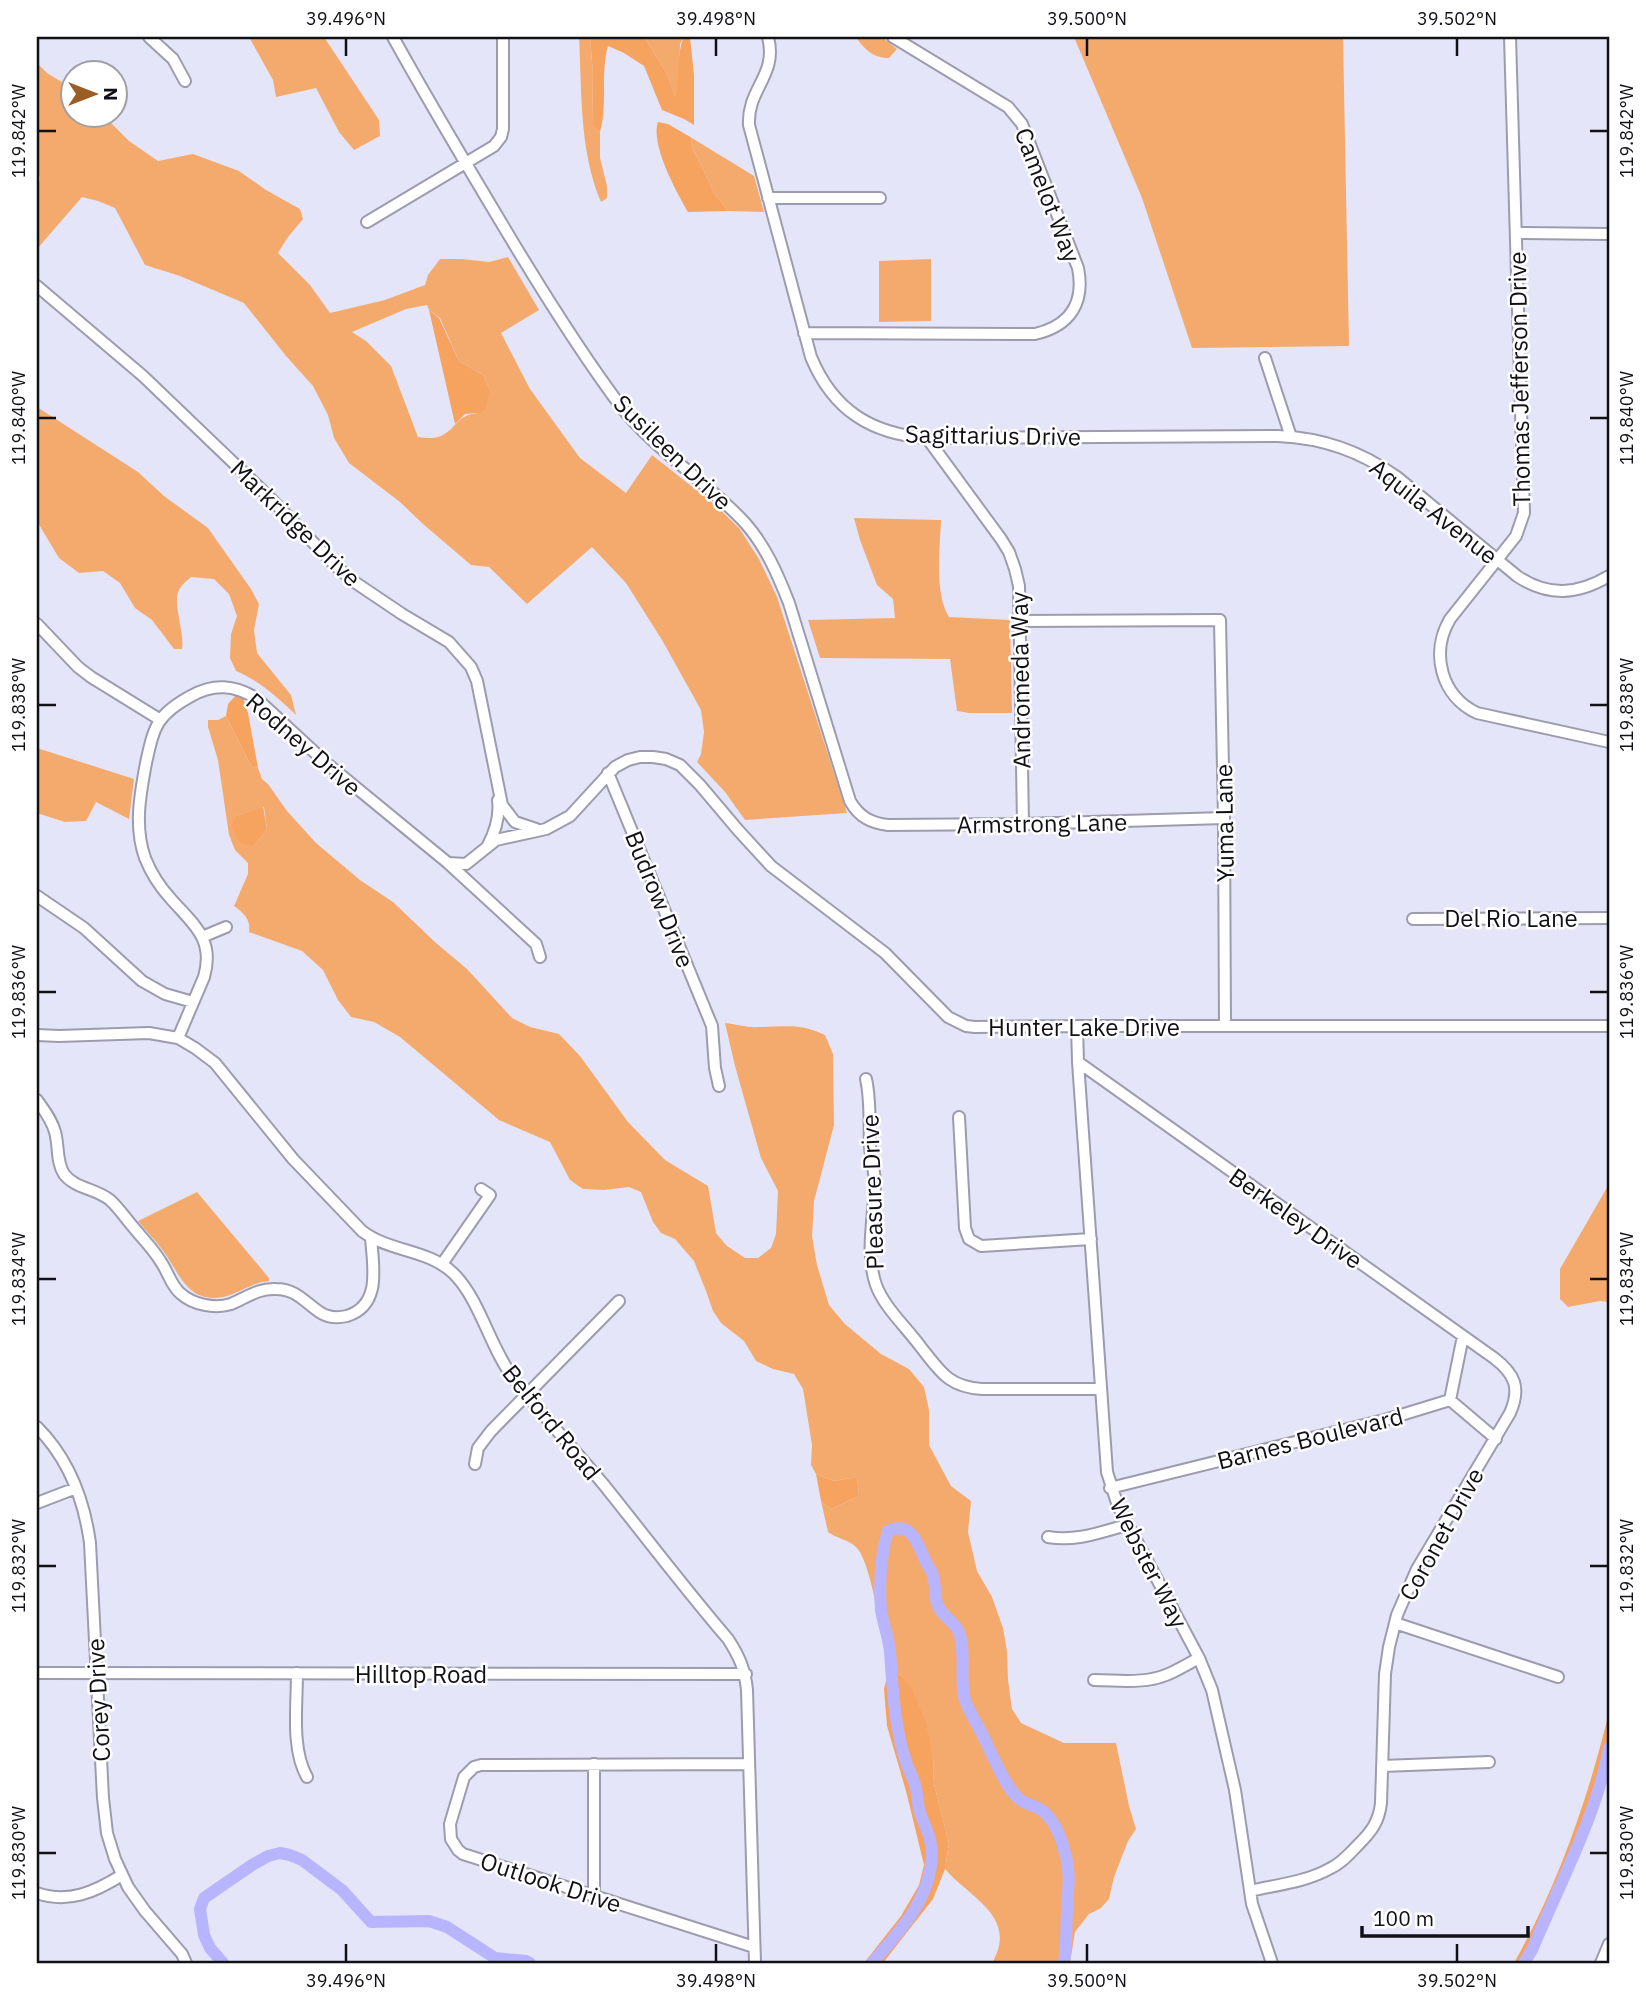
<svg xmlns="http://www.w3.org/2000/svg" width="1646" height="2000" font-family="'IBM Plex Sans',sans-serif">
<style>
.green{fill:#f5aa6d;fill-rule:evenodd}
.forest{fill:#f6a35f}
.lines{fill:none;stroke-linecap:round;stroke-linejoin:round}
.canal{stroke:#b8b4fe;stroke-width:12}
.minor-casing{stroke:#9c9cae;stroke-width:14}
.minor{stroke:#fff;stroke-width:10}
.ticks{fill:none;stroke:#101017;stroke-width:2.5}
.labels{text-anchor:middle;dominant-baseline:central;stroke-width:5;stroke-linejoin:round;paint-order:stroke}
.street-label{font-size:24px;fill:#101017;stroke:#fff}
.neatline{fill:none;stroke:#101017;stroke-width:2.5}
.ticks-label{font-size:18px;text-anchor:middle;fill:#101017}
</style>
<rect width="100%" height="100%" fill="#e5e5f9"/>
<!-- green -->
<path class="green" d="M249,37H324L379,120L380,136L354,150L339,132L316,88L276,97L273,80Z
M579,37H590L593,74L592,125L600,132V158L607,186V198L601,202C579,150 582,92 579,37Z
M644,37H684L680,44L679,80L675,97L666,72Z
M856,37H882L897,49L889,58C874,59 863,48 856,37Z
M1074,37H1343L1349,346L1192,348L1142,198Z
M37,63L47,73L73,89L74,116H104L129,141L158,161L193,154L239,171L266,190L300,209L303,219L288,237L278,253L310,285L330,313L385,300L425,285L428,275L440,259H462L489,262L508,257L539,310L501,333L530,389L580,458L626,493L652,455L714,504L739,528L759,559L777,597L847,813L745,820L725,792L697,762L701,754L704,732L701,710L662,640L626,583L592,547L527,604L489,567L471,565L423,524L400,502L349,463L334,438L328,415L313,386L286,356L244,303L180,276L145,265L115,208L98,201L82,197L37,249V195L40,177L37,174ZM427,305L429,310L440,318L459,361L483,375L490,390L479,413C455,415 459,427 441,436C434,439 426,438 418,437L391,366L366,341L352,332L406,309Z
M692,138L754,176L764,212L728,211L715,194L691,145Z
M931,259V321L879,322V261Z
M37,407L138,472L164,496L208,528L251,589L259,604L254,630L257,653L291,695L296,715C277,697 260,681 236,671L230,658L231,634L237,616L229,594L214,579L191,577C188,580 181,585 179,590C172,604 185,632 182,649H174L152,620L135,608L120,583L103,571L79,573L59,558L41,528L37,520Z
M854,518L941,520C940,548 934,593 949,617L1010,620L1012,713H969L957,711L950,659L820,658L808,620L895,618L893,599L877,585L860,540Z
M226,716L251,766L258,768L262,779L268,784L287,811L316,843L360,880L393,902L436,943L467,969L512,1018L530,1027L559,1034L580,1056L628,1122L665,1160L708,1186L716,1233L727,1246L745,1258H758L771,1248L776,1234L778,1191L761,1158L735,1066L725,1023C736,1024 748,1028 759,1027C786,1027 799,1023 825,1035L833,1054L834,1125L814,1201L812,1236L817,1265L829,1305L845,1324L881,1354L909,1369L924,1387L929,1410V1445L951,1486L971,1501L968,1532L977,1571L992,1597L1003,1628L1007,1651L1008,1680L1012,1709L1021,1723L1064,1743H1116L1129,1806L1136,1829L1128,1841L1114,1877L1109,1899L1101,1908L1089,1914L1075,1932L1070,1963H992C1019,1917 970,1898 945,1869L949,1843L934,1784L933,1760L900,1675L888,1673C885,1650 871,1560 856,1547C849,1540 836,1538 828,1532L821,1501L831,1509L859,1496L857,1477L834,1481L816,1474L811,1465L812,1445L803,1389L794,1374L773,1369L756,1361L744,1341L721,1323L713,1311L706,1291L694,1261L675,1239L661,1233L653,1222L641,1192L629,1187L604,1190L583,1189L570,1180L550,1142L499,1120L400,1037L374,1022L351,1017L338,1000L323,970L302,951L249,932C251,920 244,913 234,906L248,874V863L235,850L229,835L218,760L208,727V720H218ZM264,807L267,829L254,846L236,816Z
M37,748L134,779L129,819L96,802L86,821L65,822L37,813Z
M1609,1184V1302L1600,1301L1568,1307L1560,1299V1269Z
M197,1192L269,1278V1281C252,1282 239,1294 223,1297C189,1303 181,1277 166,1255C158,1243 147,1232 138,1221Z"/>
<!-- forest -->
<path class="forest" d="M590,37H644L666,72L675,96C681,77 676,53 684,37H690L694,75V125L684,119L662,110L644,66L624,53L608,46C600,74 608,104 600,132L592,125L593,74Z
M658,122L668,124L692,138L691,145L715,194L728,211L688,212C677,193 650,144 658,122Z
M429,310L439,318L459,361L483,375L490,390L485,410L479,413L465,414L455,424Z
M237,694L243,697L248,713L258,768L251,766L226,716L228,704Z
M263,807L267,829L254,846L240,843L231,827L236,816Z
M816,1474L834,1481L857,1477L859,1496L831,1509L821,1501Z
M888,1673L900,1675L912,1689L926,1723L933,1760L934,1784L949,1843L945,1869L933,1899L883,1963H864L901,1916L919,1885L924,1865L906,1791L887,1726L884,1689Z
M1609,1712V1763L1598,1797L1572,1863L1524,1963H1514C1558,1885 1588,1799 1609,1712Z"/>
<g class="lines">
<!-- canal -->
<path class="canal" d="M223,1963L210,1948L204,1935L200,1909L204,1898L252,1865L268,1856L280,1853L290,1855L302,1860L342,1890L371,1922L429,1921L447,1927L495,1958L526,1961L530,1963
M872,1963C900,1931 931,1899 932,1854C932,1839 925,1826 920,1813C917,1803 918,1792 914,1782C912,1775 908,1769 906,1762C894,1726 893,1689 890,1652C889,1638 883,1624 881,1610C879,1583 880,1557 888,1531C912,1520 918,1545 926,1562C928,1567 932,1571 933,1576C936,1585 934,1594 937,1603C940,1615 954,1621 959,1632C966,1652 960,1676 964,1696C967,1709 974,1718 980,1730C990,1748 1004,1786 1019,1799C1025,1804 1032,1805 1038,1808C1053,1816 1061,1837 1065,1853C1071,1872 1068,1891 1067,1910C1066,1928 1067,1945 1064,1963
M1524,1963L1532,1950C1558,1887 1597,1815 1609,1748"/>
<defs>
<path id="minor" d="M149,37L173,59L185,81
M393,37C430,104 469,169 508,234C544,294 580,352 622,408C655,450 709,483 746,524C766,547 778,575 789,603L850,801C859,817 871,823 888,825L1023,824L1224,818
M768,37C778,76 747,88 749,125L811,357C833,410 871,434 927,438L1278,436C1323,438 1360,451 1397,477L1517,576C1548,597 1577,595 1609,576
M1510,37L1524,513L1516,536L1450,619C1430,653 1441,696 1477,713L1609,742
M768,198H880
M367,222L494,146L501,137L503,129V37
M1516,233L1609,234
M37,286L143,376L267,495L337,567L353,581L402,614L449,642L471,667L477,681L502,805L515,822L536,829
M804,333L1035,334C1070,326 1085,303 1078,268L1022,124L1008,107L893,37
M1265,358L1291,437
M927,438L1001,539L1009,552L1015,569L1019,586L1023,824
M1020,621L1220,620L1224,818L1225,1026
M37,624L78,667L91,677L159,719
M608,773L712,1026L715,1068L719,1086
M488,845C496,830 500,816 498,800
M448,863L466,864L496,840L546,829L570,816L615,767L628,760L640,757H653L666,759L680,765L700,785L738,830L771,866L885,953L948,1017L966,1026L975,1027L1077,1026H1609
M37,896L84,928L142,981L165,994L193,1002
M1413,919L1609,918
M202,937L226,927
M1077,1026L1078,1062L1107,1472L1118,1506L1199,1658L1212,1690L1235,1790L1252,1904L1272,1963
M37,1035L59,1036L149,1033L178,1038L195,1048L215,1063L293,1159L362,1231C389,1252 428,1249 453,1273C480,1299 490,1348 514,1379C542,1415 574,1449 604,1485C645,1536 685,1589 728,1639C739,1656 745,1669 747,1690L755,1963
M178,1038L204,977C215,939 193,924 171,899C160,887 151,873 145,858C134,827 140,795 146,763C154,727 156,715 191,696C214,683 234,685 256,698L325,762L448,863L536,944L540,957
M1078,1062L1494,1358C1515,1374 1521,1388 1510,1413L1417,1569L1397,1615L1389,1647L1385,1674L1381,1803C1379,1822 1371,1832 1358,1845C1349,1854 1341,1864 1329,1869C1306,1882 1275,1885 1250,1891
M866,1079C871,1101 869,1124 870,1147C871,1160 875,1172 875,1184C874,1217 865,1253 876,1285C884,1307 906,1327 920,1346C940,1371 948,1387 982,1389H1099
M37,1100C44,1110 52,1120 55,1132C59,1145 56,1162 64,1174C74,1188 97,1189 110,1200C119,1208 126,1219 134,1228C143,1239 154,1250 161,1262C168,1272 171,1285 180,1293C193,1305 215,1309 231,1304C246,1298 258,1288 276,1289C297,1289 305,1303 321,1313C329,1318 338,1318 347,1316C382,1305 373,1266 371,1238
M959,1117L965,1228L969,1239L981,1246L1091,1239
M442,1264L490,1195L481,1189
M1450,1400L1463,1336
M37,1427C68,1458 84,1499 90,1543L103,1798L107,1833L115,1859L128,1887L145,1911L182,1954L186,1963
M475,1464L478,1448L491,1431L619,1301
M1110,1488L1388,1419L1450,1400L1496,1439
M37,1503L76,1488
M1048,1537C1076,1542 1101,1532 1127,1525
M1395,1623L1558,1677
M37,1673L746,1674
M297,1673C297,1706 291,1749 307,1777
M1094,1680C1113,1680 1133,1683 1152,1679C1169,1676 1184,1666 1199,1658
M594,1764V1895
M749,1764L481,1765L474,1767L464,1777L450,1824L451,1839L458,1850L463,1854L754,1947
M1382,1766L1489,1762
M37,1893C68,1904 95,1892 122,1875
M1601,1963L1609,1944"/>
</defs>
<!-- minor casing -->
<use href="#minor" class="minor-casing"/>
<!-- minor -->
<use href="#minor" class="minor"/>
</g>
<!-- ticks -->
<path class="ticks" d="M346,38V56M716,38V56M1087,38V56M1457,38V56M38,131H56M1590,131H1608M38,418H56M1590,418H1608M38,705H56M1590,705H1608M38,992H56M1590,992H1608M38,1279H56M1590,1279H1608M38,1566H56M1590,1566H1608M38,1853H56M1590,1853H1608M346,1944V1962M716,1944V1962M1087,1944V1962M1457,1944V1962"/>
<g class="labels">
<!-- street labels -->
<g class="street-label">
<text transform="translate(1048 195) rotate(69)">Camelot Way</text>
<text transform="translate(1519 379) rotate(-91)">Thomas Jefferson Drive</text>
<text transform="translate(993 435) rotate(1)">Sagittarius Drive</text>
<text transform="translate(673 452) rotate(44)">Susileen Drive</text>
<text transform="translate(1434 511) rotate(38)">Aquila Avenue</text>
<text transform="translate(296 523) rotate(44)">Markridge Drive</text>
<text transform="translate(1020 680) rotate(-91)">Andromeda Way</text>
<text transform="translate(304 744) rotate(41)">Rodney Drive</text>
<text transform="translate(1042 823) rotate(-1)">Armstrong Lane</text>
<text transform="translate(1224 823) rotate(-91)">Yuma Lane</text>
<text transform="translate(660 899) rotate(68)">Budrow Drive</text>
<text x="1511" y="918">Del Rio Lane</text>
<text x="1084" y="1027">Hunter Lake Drive</text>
<text transform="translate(872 1192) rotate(-92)">Pleasure Drive</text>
<text transform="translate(1296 1218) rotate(35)">Berkeley Drive</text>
<text transform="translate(552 1422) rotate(51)">Belford Road</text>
<text transform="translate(1310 1438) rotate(-14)">Barnes Boulevard</text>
<text transform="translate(1441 1534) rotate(-61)">Coronet Drive</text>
<text transform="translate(1149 1563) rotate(63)">Webster Way</text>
<text x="421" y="1674">Hilltop Road</text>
<text transform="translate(98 1700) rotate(-93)">Corey Drive</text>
<text transform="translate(551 1882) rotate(18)">Outlook Drive</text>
</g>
</g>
<!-- border -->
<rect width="1646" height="2000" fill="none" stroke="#ffffff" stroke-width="77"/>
<!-- north arrow -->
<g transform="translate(94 94) rotate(90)"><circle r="33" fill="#ffffff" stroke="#9f9fa2" stroke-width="2"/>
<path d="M0-5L12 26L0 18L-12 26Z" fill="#9c5d24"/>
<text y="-10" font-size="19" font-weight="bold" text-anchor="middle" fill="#101017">N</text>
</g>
<!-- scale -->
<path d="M1362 1926v10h166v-10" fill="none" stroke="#101017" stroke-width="3.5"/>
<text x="1373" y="1926" font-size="21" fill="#101017" stroke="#ffffff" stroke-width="5" paint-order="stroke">100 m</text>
<rect x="38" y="38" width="1570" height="1924" class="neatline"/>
<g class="ticks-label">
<text x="346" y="25">39.496°N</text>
<text x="716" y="25">39.498°N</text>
<text x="1087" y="25">39.500°N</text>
<text x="1457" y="25">39.502°N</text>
<text transform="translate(1627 131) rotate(-90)" y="6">119.842°W</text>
<text transform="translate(19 131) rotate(-90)" y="6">119.842°W</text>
<text transform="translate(1627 418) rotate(-90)" y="6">119.840°W</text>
<text transform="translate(19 418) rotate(-90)" y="6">119.840°W</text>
<text transform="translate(19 705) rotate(-90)" y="6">119.838°W</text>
<text transform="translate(1627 705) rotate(-90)" y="6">119.838°W</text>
<text transform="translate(1627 992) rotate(-90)" y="6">119.836°W</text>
<text transform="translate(19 992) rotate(-90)" y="6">119.836°W</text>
<text transform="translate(1627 1279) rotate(-90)" y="6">119.834°W</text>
<text transform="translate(19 1279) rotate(-90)" y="6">119.834°W</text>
<text transform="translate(1627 1566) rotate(-90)" y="6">119.832°W</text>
<text transform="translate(19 1566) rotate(-90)" y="6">119.832°W</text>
<text transform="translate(19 1853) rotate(-90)" y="6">119.830°W</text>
<text transform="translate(1627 1853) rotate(-90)" y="6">119.830°W</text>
<text x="346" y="1987">39.496°N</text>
<text x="716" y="1987">39.498°N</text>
<text x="1087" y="1987">39.500°N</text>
<text x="1457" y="1987">39.502°N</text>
</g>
</svg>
